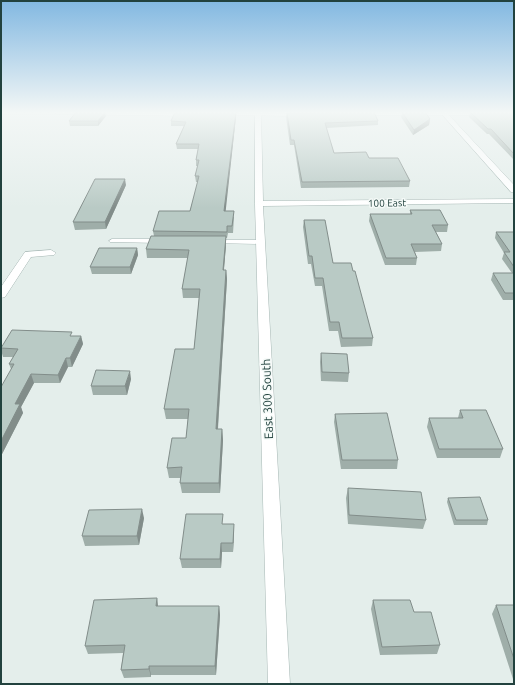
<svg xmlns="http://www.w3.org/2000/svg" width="515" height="685" font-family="Ubuntu,sans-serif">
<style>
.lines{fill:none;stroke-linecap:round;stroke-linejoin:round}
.service-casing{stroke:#a6b7b4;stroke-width:1}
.minor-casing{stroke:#a6b7b4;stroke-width:1}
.tertiary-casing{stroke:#a6b7b4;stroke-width:1}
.service{fill:#fff;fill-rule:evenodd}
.minor{fill:#fff;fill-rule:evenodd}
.tertiary{fill:#fff;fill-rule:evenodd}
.wall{fill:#9faea9}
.shaded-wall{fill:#828d8a}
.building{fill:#b9cac5;stroke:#828d8a}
.labels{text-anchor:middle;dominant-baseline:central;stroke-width:3;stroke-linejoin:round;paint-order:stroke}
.far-street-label{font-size:10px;fill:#22423e;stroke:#f5faf8}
.street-label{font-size:12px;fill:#22423e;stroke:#f5faf8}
</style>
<rect width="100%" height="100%" fill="#e4eeeb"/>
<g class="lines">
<defs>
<path id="service" d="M112,239H161L164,241L161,243L110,242L109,241Z
M214,240H261L265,242L261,244L212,243L210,242Z"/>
<path id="minor" d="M255,112H261L263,201L514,199V203L263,206L290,684H268L255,204Z
M440,112H446L514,185V192H511Z
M51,250L56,253L54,255L31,257L5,297L1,298V287L25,252Z"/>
<path id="tertiary" d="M54,112H190L193,114L190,116L57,114Z
M220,112H302L305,114L302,116L218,115L217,114Z
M358,112H514V115H356V113Z"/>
</defs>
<!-- service casing -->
<use href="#service" class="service-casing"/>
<!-- minor casing -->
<use href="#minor" class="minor-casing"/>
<!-- tertiary casing -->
<use href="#tertiary" class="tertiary-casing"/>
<!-- service -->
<use href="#service" class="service"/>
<!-- minor -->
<use href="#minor" class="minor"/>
<!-- tertiary -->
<use href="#tertiary" class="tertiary"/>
</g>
<!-- wall -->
<path class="wall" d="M236,112V117L225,211L234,217L233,233H228L227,238H226V245L224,270H226L227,279L218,429H222L223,440L220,493H182L180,483L181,478H169L167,468L186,438L188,419H166L164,409L194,349L199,298H183L182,289L188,258H147L146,249L154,236L153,231L190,211L198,182H196L195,176L198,166H196V160L198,149H177L176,144L184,126H171V121Z
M402,112L430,119L429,125L413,135L401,117Z
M470,112H514V160L489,134H487L469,117Z
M287,113L378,121V125L326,128L334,153L369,158L410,181L409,187L301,188L294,145H290L286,117Z
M106,116L98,126H70L69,121Z
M126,185L106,229L75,230L73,222Z
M410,210L448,225L447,232H436L442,244L441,251L415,252L417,258L416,265H385L369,221L370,214H410Z
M304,220L333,263L353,271L373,338L372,346L341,347L338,331H329L322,286H315L311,264H308L303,227Z
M496,232H514V300H503L491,280L493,273H512L502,259L504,253L495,238Z
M137,248L138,255L131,274H92L90,267Z
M73,336H81L83,344L72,367H68L60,383H34L21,407L23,413L1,456L11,369L9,364L13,357H3L1,350V348Z
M321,353L349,373L348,382L321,381L320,362Z
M131,379L127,395H93L91,386Z
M460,410L503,449L500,458H437L427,427L429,418H458Z
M335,414L398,460L397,469H341L334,422Z
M348,488L426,520L423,529L348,524L346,498Z
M448,498L488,520L487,525H454L447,502Z
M144,518L139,545L85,546L82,536Z
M223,524L234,533L233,552H222L221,568H182L180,559Z
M157,598L158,606H219L220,615L216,675H151V677L124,678L121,670L123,653L88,654L85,646Z
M373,600L414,612L440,645L437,654L380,655L371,609Z
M496,605H514V679H513L492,614Z"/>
<!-- shaded-wall -->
<path class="shaded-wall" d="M105,112L106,116L98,126V121Z
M236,112V117L225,217L224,211Z
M430,119L429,125L413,135L414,130Z
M125,179L126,185L106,229L105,222Z
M226,236V245L223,279V270Z
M137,248L138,255L131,274L130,267Z
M226,270L227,279L217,440L216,429Z
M81,336L83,344L72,367L70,358Z
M66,358L68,367L60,383L58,375Z
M130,371L131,379L127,395L125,386Z
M31,374L34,383L21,407L23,413L1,456V441L15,404Z
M222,429L223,440L220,493L219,483Z
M142,509L144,518L139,545L137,536Z
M234,524V533L233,552V543Z
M221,543L222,552L221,568L220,559Z
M157,598L158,607L156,606Z
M219,606L220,615L216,675L215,666Z
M149,666L151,675V677L149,669Z"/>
<!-- building -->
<path class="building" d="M76,112H105L98,121H69Z
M175,112H236L224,211H234L232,226H227V232L153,231L159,211H190L199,176H195L199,160H196L199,144H176L186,122L171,121Z
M374,112L378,121L325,123L334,153L366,152L369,158H398L410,181L302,182L294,140H291L287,113Z
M402,112H425L430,119L414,130Z
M470,112H514V154L491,129H488Z
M95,179H125L105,222H73Z
M410,210H440L448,225H432L442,244H411L417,258H386L370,214H412Z
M304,220H325L333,263H351L353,271H355L373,338H342L339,322H330L323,278H315L312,256H309Z
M496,232H514V267L504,252H510Z
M151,236H226L223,270H226L216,429H222L219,483H180L182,467L167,468L172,438H186L189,409H164L175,349H194L200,289H182L189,250L146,249Z
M99,248H137L130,267H90Z
M493,273H514V293H505Z
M12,330L72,332L70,336H81L70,358H66L58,375L31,374L15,404H20L1,441V387L14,364H9L18,349L1,348Z
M321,353L347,354L349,373L322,372Z
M96,370L130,371L125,386H91Z
M460,410H486L503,449H439L429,418H463Z
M387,413L398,460H342L335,414Z
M348,488L421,492L426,520L349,515Z
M480,497L488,520H456L448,498Z
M142,509L137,536H82L89,510Z
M186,514H223L222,524H234L233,543H221L220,559H180Z
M157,598L156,606H219L215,666H149V669L121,670L125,645L85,646L94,600Z
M373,600H410L414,612H431L440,645L382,647Z
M496,605H514V659Z"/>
<!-- sky -->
<linearGradient id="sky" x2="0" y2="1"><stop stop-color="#82b8e1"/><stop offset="0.54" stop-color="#f3f7f6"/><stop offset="1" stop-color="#f3f7f6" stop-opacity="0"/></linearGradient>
<rect width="515" height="208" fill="url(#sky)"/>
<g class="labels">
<!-- far-street labels -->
<g class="far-street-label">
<text transform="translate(387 203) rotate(-1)">100 East</text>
</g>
<!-- street labels -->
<g class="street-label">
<text transform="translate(267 399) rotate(-92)">East 300 South</text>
</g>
</g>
<!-- border -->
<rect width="515" height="685" fill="none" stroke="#22423e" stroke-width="4"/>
</svg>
